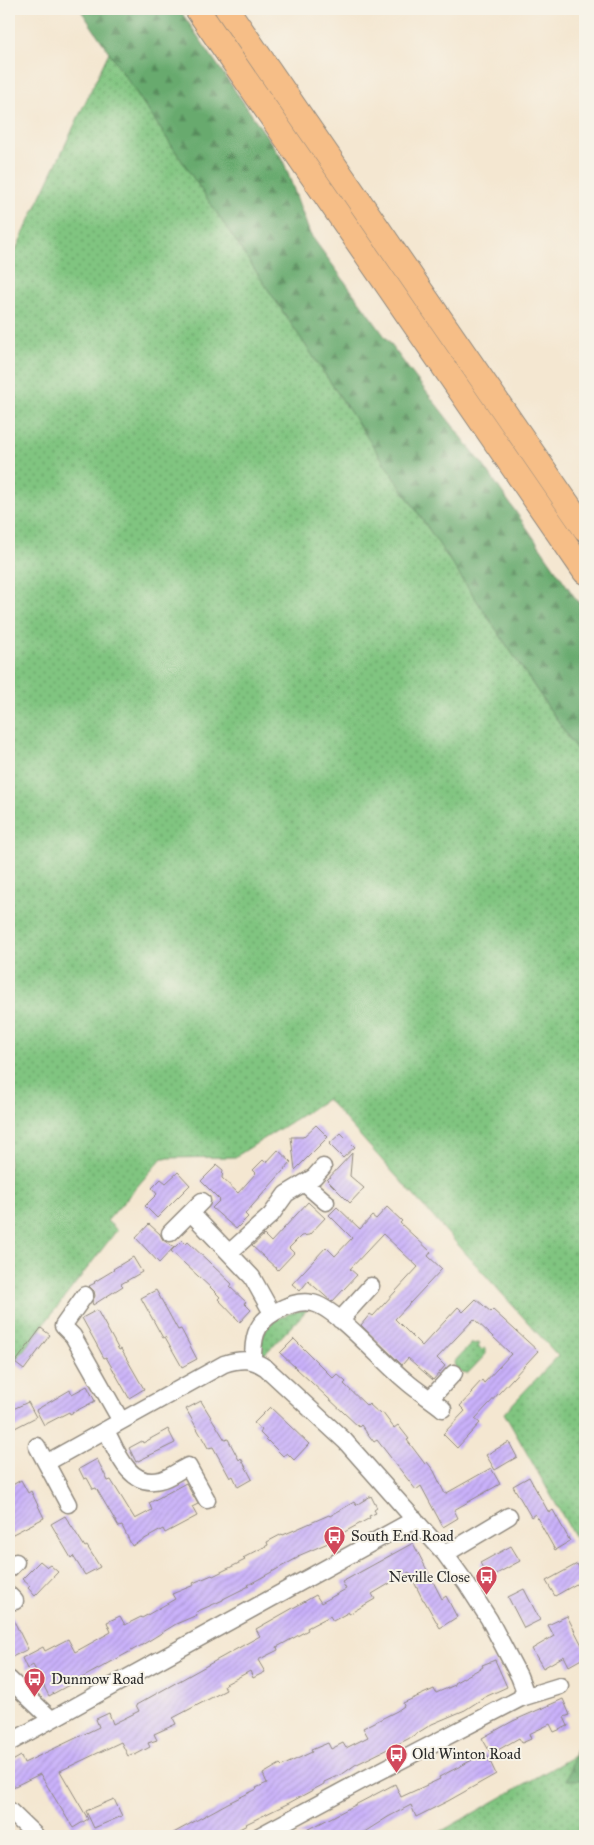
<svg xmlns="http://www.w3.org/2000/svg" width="594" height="1845" font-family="'IM FELL Great Primer',serif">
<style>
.green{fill:url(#green-dots);stroke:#567856}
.forest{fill:url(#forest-firs);stroke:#4a6a4c}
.building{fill:url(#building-hatch)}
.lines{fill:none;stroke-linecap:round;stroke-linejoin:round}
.minor-casing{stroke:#90897e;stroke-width:19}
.highway-casing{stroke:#90897e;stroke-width:26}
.minor{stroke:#fff;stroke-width:16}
.highway{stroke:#f6be87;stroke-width:24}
.labels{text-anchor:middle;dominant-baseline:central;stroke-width:4;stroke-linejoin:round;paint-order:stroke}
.poi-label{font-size:15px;fill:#2b2b2b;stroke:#f7f3e8;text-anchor:start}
</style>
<defs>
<pattern id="green-dots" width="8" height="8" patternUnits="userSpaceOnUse" patternTransform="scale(1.25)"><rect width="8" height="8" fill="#80c580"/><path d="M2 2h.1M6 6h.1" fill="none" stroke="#69a069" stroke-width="1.8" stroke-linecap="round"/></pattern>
<pattern id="forest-firs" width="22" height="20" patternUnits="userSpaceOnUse" patternTransform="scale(1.25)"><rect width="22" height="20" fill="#68aa6e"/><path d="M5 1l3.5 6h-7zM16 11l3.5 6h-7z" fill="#568b5b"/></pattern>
<pattern id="building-hatch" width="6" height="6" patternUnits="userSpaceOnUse" patternTransform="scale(1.25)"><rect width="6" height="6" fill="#c9b1fa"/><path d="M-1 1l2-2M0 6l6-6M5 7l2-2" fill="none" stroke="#ad98d6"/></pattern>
</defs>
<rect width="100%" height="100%" fill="#f7f3e8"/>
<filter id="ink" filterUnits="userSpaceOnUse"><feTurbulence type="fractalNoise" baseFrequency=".02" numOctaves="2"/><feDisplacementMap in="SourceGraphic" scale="10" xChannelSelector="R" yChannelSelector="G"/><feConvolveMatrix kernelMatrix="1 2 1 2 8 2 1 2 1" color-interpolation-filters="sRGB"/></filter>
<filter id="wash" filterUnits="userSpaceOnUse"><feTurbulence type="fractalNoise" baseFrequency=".0096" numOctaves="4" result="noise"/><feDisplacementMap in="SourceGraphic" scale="20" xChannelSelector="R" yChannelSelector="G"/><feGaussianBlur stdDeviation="1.12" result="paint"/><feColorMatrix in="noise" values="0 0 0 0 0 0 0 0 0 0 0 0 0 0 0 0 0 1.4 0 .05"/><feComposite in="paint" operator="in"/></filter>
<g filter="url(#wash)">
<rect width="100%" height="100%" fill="#f4e7d1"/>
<!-- green -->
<path class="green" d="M109,52L585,762V1555L504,1413L558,1356L327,1099L235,1157L162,1158L107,1221L117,1230L9,1369V264Z
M309,1308L263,1356C259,1350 260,1347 262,1341C267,1317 289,1314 309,1308Z
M478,1343L480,1344L478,1347L482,1350L484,1348L486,1349V1354L468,1373L461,1372L455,1367L454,1362L471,1344Z
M585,1726V1836H433L574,1756Z"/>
<!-- forest -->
<path class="forest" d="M80,9H179L283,160L310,234L408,368L484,466L585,612V762Z
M585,1718V1780H567Z"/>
<g id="blocks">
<!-- building -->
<path class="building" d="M316,1125L328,1137L295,1170L291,1137H303Z
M341,1133L355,1147L343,1158L329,1144Z
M278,1150L291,1162L245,1214L248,1217L236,1229L212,1208L220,1200L201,1181L217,1165L223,1170L222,1178L238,1193L256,1173L253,1170L263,1160L266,1163Z
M352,1153L350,1176L364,1188L350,1203L327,1180Z
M178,1172L190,1185L157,1218L145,1206L157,1194L152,1188L161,1179L166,1183Z
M308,1202L325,1218L309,1235L301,1236L289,1248L294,1253L278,1270L252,1246L264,1235L271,1242Z
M337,1207L360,1229L372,1216L376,1219L387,1207L402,1221L400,1223L431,1252L428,1256L442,1269L395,1319L422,1346L458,1307L463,1312L476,1299L491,1312L493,1310L538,1351L475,1419L480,1423L457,1448L443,1434L465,1411L460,1406L472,1393L471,1392L482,1380L484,1383L511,1354L474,1319L437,1358L445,1366L433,1380L408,1358L402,1365L361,1325L370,1314L373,1316L418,1267L383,1234L350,1269L357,1275L332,1302L308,1281L300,1291L292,1284L326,1247L335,1256L352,1238L329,1215Z
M149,1224L160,1234L163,1240L174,1247L159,1263L136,1238Z
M182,1240L186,1244L188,1242L232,1284L230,1287L246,1302L244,1303L251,1310L240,1322L218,1299L220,1297L211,1288L171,1251Z
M133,1257L142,1272L121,1284L123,1286L93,1305L92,1302L95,1296L94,1291L89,1286L95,1283L94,1282L114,1270L113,1269Z
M156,1290L178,1330L181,1329L197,1359L182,1367L165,1337L163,1338L141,1298Z
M97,1310L119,1350L121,1349L144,1389L129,1398L106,1357L104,1358L82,1318Z
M41,1328L50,1335L24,1370L15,1363Z
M294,1339L333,1378L337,1374L346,1382L344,1384L367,1406L369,1404L380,1414L382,1412L394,1428L398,1425L409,1439L407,1440L425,1464L427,1462L434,1471L445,1494L491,1468L500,1484L454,1510L458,1518L443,1527L421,1486L416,1490L377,1440L374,1442L361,1425L359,1427L280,1353Z
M87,1386L95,1401L70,1414L69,1412L44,1425L36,1410L70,1390L72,1394Z
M201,1401L225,1440L228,1439L239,1460L241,1458L252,1479L238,1487L233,1476L230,1478L213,1447L208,1448L186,1409Z
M28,1402L36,1417L15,1428L14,1426L9,1429V1411Z
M270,1407L309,1444L294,1460L287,1453L283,1456L260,1433L262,1430L254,1423Z
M168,1429L175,1443L136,1462L129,1448L142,1441L143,1443Z
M509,1442L517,1457L495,1470L486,1455Z
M97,1459L108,1481L111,1480L135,1519L152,1510L149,1503L186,1483L198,1504L192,1507L197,1516L165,1533L163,1529L132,1546L122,1526L119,1527L96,1488L93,1489L87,1478L84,1479L79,1469Z
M529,1477L549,1513L553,1510L570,1541L555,1550L535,1514L531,1517L513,1486Z
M21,1480L28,1493L31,1491L44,1518L9,1536V1487Z
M371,1496L377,1508L374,1510L376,1513L369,1516L370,1518L328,1541V1543L298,1556L299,1557L248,1585L249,1586L223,1599V1600L196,1612L197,1615L176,1624L142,1645L49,1696L33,1665L27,1669L22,1658L43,1647L45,1651L68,1639L75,1652L111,1632L107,1622L120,1616L125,1625L141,1617L142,1618L175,1599L172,1594L194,1585L193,1583L212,1575L213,1576L245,1560L243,1558L268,1545L267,1542L282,1534L283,1535L329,1515L330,1516L354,1502L356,1505Z
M65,1516L85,1547L87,1546L100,1567L85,1575L73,1556L71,1558L51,1524Z
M413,1543L442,1599L446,1596L457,1617L440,1628L424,1600H423L409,1572L372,1594L375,1599L349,1614V1612L333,1621L330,1616L307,1628L308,1630L277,1647L278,1650L258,1660L265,1672L253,1678L250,1671L224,1685L226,1690L173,1718L176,1724L154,1734L157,1740L148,1743L150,1747L135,1755L134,1753L128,1756L121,1742L60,1771L88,1819L73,1828L40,1774L13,1787L9,1779V1763L21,1756L24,1763L99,1727L96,1719L109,1713L113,1724L139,1711L136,1705L260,1636L256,1629L316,1595L321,1603L346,1589L342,1582Z
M511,1546L520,1561L489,1578L480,1563Z
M40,1561L47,1567L50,1565L58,1572L35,1596L28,1588L30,1586L22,1579Z
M577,1564L585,1579L555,1596L546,1581Z
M524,1589L540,1620L524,1628L508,1597Z
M9,1611L28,1649L12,1657L9,1650Z
M567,1616L585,1651V1657L569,1666L564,1656L543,1668L532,1649L554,1636L548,1625Z
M495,1660L507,1687L485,1697L465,1710L432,1724L408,1739L355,1765L344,1773L324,1782V1784L289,1803L246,1824L247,1825L226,1836H168L228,1803L257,1789L256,1788L267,1783L263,1774L280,1764L282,1766L312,1752L311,1750L328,1743L331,1749L343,1743L346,1748L368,1737L363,1728L397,1711L404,1706L403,1703L434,1689L436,1693L455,1685L454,1683L483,1667L482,1665Z
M563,1699L570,1715L564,1717L568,1726L554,1732L550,1724L529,1734L531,1739L522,1743L519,1738L491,1754L482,1738L513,1721Z
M486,1753L496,1774L448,1801L416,1817L411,1805L388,1817L358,1836H296L395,1784L401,1797L440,1779L439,1777Z
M114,1799L122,1816L94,1828L86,1811Z"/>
</g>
</g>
<g filter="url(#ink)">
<use href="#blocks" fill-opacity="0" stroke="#90897e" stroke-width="1"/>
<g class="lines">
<defs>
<path id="minor" d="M304,1183L326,1202
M191,1213L252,1277L272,1313
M170,1233L202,1201
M230,1252L271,1215L286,1194L314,1177L323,1167
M85,1295L63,1326L73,1336L121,1421
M340,1320L371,1286
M253,1361C253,1340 254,1324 275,1312C286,1306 299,1300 312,1303C336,1307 384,1364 406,1381C417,1391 431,1399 443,1409
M430,1399L454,1373
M106,1430C117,1452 129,1488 160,1480C170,1478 179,1470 188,1466L207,1500
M37,1446L68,1504
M46,1463L224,1364C240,1359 252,1358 266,1368L345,1441L445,1554L466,1583L489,1619L519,1676L524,1689L521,1698
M445,1554L509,1516
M9,1569L16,1562
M9,1595L15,1601
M9,1679L51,1719
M9,1743L415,1519
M9,1810L36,1836
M259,1836L363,1780L521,1698L560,1686"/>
<path id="highway" d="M197,9L585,572
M227,9L585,529"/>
</defs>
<!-- minor casing -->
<use href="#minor" class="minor-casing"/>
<!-- highway casing -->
<use href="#highway" class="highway-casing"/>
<!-- minor -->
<use href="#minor" class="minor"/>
<!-- highway -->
<use href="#highway" class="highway"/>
</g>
</g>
<!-- icons -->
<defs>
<symbol id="bus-pin" viewBox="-11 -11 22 30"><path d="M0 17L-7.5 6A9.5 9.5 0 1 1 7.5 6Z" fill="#d1495b" stroke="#f7f3e8"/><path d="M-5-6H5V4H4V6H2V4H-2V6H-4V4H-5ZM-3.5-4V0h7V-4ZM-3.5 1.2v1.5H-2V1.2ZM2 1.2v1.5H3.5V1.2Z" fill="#fff"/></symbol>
</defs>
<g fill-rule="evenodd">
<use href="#bus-pin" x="322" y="1524" width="25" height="34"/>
<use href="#bus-pin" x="474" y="1564" width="25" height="34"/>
<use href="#bus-pin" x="22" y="1666" width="25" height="34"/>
<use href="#bus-pin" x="384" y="1742" width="25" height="34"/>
</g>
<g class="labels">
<!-- poi labels -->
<g class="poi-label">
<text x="351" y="1536">South End Road</text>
<text x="470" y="1577" text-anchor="end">Neville Close</text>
<text x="51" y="1679">Dunmow Road</text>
<text x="412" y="1754">Old Winton Road</text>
</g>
</g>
<!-- margin -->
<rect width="594" height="1845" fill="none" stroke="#f7f3e8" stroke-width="30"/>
</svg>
